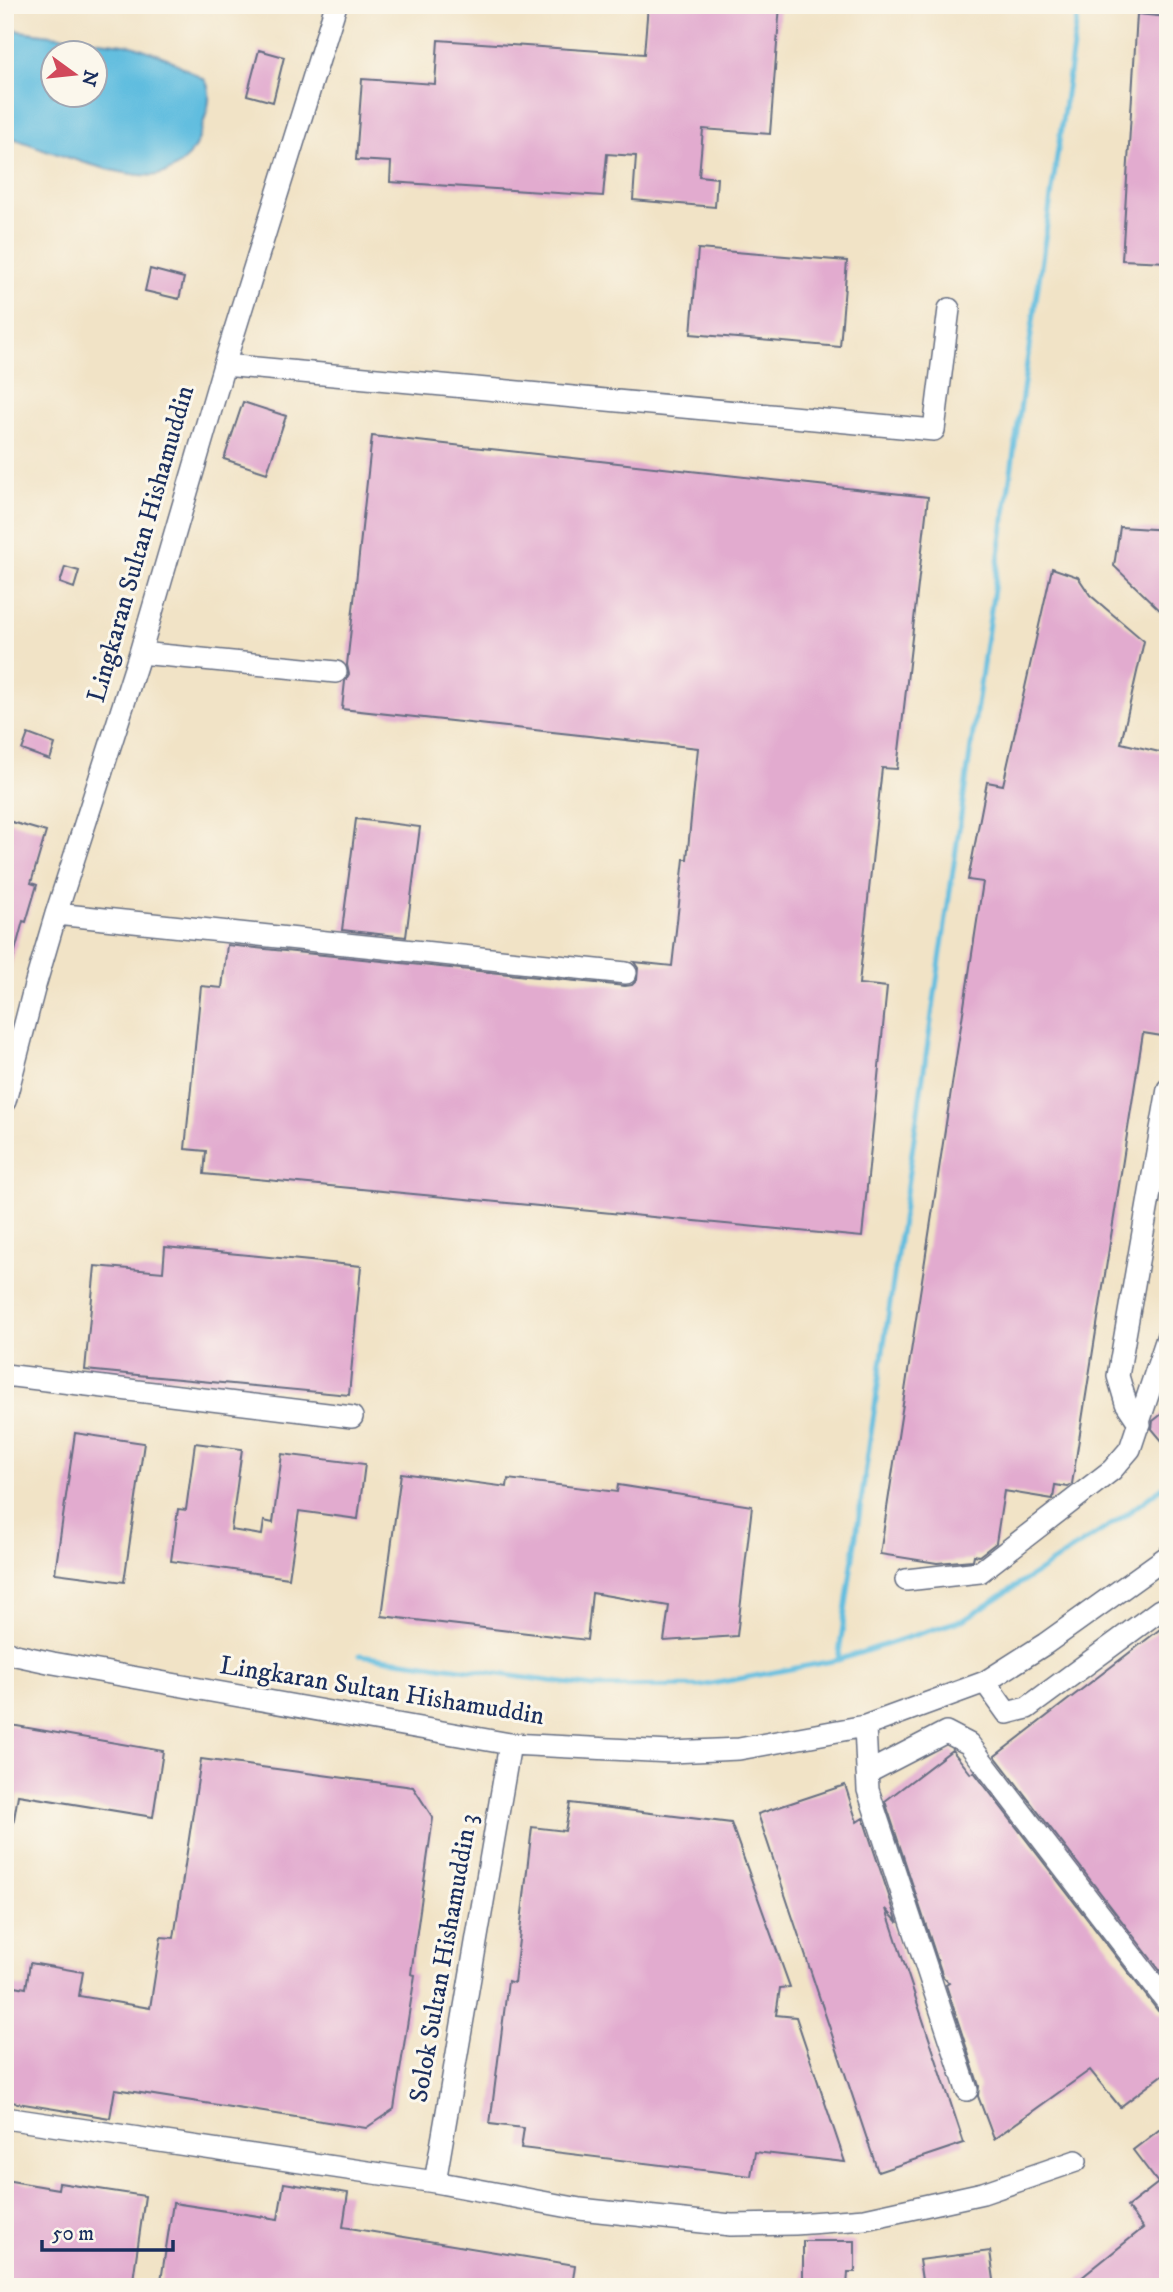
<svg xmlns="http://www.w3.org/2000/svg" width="1173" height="2292" font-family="'IM FELL DW Pica',serif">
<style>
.water{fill:#61bddf;stroke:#3e769e;stroke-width:2;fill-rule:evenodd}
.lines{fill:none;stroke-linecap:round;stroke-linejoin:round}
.stream{stroke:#61bddf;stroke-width:5}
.building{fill:#e2abcf}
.minor-casing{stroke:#666e82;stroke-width:24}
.minor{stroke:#fff;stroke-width:21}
.labels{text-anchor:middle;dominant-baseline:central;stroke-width:6;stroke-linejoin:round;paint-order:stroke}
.street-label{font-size:26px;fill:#1b2f5e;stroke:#fbf7ec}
</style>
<rect width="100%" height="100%" fill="#fbf7ec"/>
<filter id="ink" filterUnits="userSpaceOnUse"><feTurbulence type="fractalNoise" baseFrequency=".0143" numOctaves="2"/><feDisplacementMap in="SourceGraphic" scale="14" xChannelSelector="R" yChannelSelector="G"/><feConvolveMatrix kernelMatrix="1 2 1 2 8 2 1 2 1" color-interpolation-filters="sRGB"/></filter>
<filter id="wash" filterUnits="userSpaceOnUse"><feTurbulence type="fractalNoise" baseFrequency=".00686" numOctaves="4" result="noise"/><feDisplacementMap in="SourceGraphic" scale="28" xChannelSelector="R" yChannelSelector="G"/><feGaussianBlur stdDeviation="1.57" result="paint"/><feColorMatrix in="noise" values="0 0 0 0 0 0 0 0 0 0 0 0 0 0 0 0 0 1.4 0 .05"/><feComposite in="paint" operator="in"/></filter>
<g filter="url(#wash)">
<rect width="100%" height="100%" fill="#f1e3c6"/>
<!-- water -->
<path class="water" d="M5,19L9,25L19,31L132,45L167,58L205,80C215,96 205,115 201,132C195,153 179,171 157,175C122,180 40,148 5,135ZM52,52H94V94H52Z"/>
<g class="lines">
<!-- stream -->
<path class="stream" d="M360,1655L593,1687L701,1686L838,1660L965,1619L1120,1519L1168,1483
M838,1660L1079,5"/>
</g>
<g id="blocks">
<!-- building -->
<path class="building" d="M648,5H780L770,134L703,129L699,176L717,178L715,207L633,200L636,156L607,154L603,196L390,182L391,162L356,160L362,79L435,84L438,40L644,54Z
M1137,14L1168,17V262L1122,260Z
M259,50L284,57L273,102L247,95Z
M698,249L847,261L840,347L691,334Z
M150,269L184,278L179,299L145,291Z
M243,402L286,416L267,473L224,459Z
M372,436L928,497L897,769L882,768L859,984L887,987L862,1237L204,1174L206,1151L185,1149L201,986L222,988L227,945L625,986L632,985L637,980L638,968L634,962L672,966L684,859H687L698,748L342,709L345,681L349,674L347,665Z
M1120,527L1168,530V618L1114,566Z
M65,567L79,571L74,588L60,583Z
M1052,568L1078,577L1090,595L1144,641L1121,743L1168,754V1037L1143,1033L1072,1484L1068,1487L1055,1485L1053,1499L1004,1491L996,1543L979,1556L974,1555L973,1560L937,1563L880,1554L983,882L968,880L987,782L1003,785Z
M28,734L55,744L50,760L22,750Z
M356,819L420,827L406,937L342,930Z
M5,820L46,832L31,883L37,885L26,922L23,921L10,970H5Z
M165,1247L361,1266L349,1395L85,1370L95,1266L163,1272Z
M1168,1409V1448L1152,1429L1153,1421Z
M75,1433L144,1443L124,1582L55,1573Z
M195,1443L242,1449L231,1530L262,1535L264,1521L273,1523L282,1454L365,1464L358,1519L299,1511L289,1578L171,1561L178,1509L186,1510Z
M401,1473L507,1487L508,1479L617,1492L618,1485L752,1506L737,1636L664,1641L669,1606L592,1593L587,1640L382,1616Z
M1168,1623V1981L995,1756Z
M5,1724L163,1751L153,1817L18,1795L13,1825L5,1824Z
M952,1750L971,1774L974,1772L1158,2011L1168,2016V2071L1120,2107L1090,2070L994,2139L978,2096L979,2086L946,1985L949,1983L943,1977L885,1801Z
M201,1759L413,1787L433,1818L411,1974L415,1975L394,2109L366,2128L115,2089L110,2118L5,2101V1984L26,1988L30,1963L83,1972L79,1996L150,2008L161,1937L174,1938Z
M845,1785L857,1822L863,1818L898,1923L886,1909L964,2143L878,2172L758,1814Z
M570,1803L731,1823L790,1987L780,1988L776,2015L796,2017L845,2162L755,2152L751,2176L521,2148L524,2128L490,2124L508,1981L514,1983L532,1827L565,1831Z
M1168,2123V2287H1070L1143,2228L1127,2207L1158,2183L1133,2150Z
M5,2180L58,2189L59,2183L145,2196L132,2287H5Z
M284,2183L348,2193L343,2227L575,2265L572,2287H160L173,2203L278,2219Z
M803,2241H855V2272H848L847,2287H803Z
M990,2251L995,2287H923L919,2260Z"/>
</g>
</g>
<g filter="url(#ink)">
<use href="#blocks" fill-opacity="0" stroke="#666e82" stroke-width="2"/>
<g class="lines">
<defs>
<path id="minor" d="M224,365L934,430L949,309
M140,653L336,672
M56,914L626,973
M5,1101L34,989L56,914L140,653L224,365L336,5
M5,1375L352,1417
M1140,1424L1126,1403L1118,1376L1168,1089
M906,1580L980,1572L1112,1470L1130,1449L1168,1335
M5,1650L11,1654L53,1663L510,1744L671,1752L739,1749L865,1726L985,1682L1045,1644L1168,1556
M985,1682L1007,1713L1027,1708L1160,1610H1168
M865,1726L868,1790L967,2090
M867,1773L946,1732L969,1744L1168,2003
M5,2118L435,2182L580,2209L731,2225L795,2224L865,2219L983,2193L1076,2161
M435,2182L510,1744"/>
</defs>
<!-- minor casing -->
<use href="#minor" class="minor-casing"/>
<!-- minor -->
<use href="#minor" class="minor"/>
</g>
</g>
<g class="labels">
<!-- street labels -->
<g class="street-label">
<text transform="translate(141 544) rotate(-74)">Lingkaran Sultan Hishamuddin</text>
<text transform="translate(382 1691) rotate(9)">Lingkaran Sultan Hishamuddin</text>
<text transform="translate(444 1958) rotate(-80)">Solok Sultan Hishamuddin 3</text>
</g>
</g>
<!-- margin -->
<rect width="1173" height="2292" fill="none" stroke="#fbf7ec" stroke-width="28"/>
<!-- north arrow -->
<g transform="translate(74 74) rotate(105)"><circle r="33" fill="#fbf7ec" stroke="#a1a7b3" stroke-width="2"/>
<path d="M0-5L12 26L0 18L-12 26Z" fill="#d1495b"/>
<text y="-10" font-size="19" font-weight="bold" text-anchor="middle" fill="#1b2f5e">N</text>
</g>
<!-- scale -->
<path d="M42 2240v10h131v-10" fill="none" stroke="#1b2f5e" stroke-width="3.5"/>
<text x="52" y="2240" font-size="21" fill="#1b2f5e" stroke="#fbf7ec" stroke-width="5" paint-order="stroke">50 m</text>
</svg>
